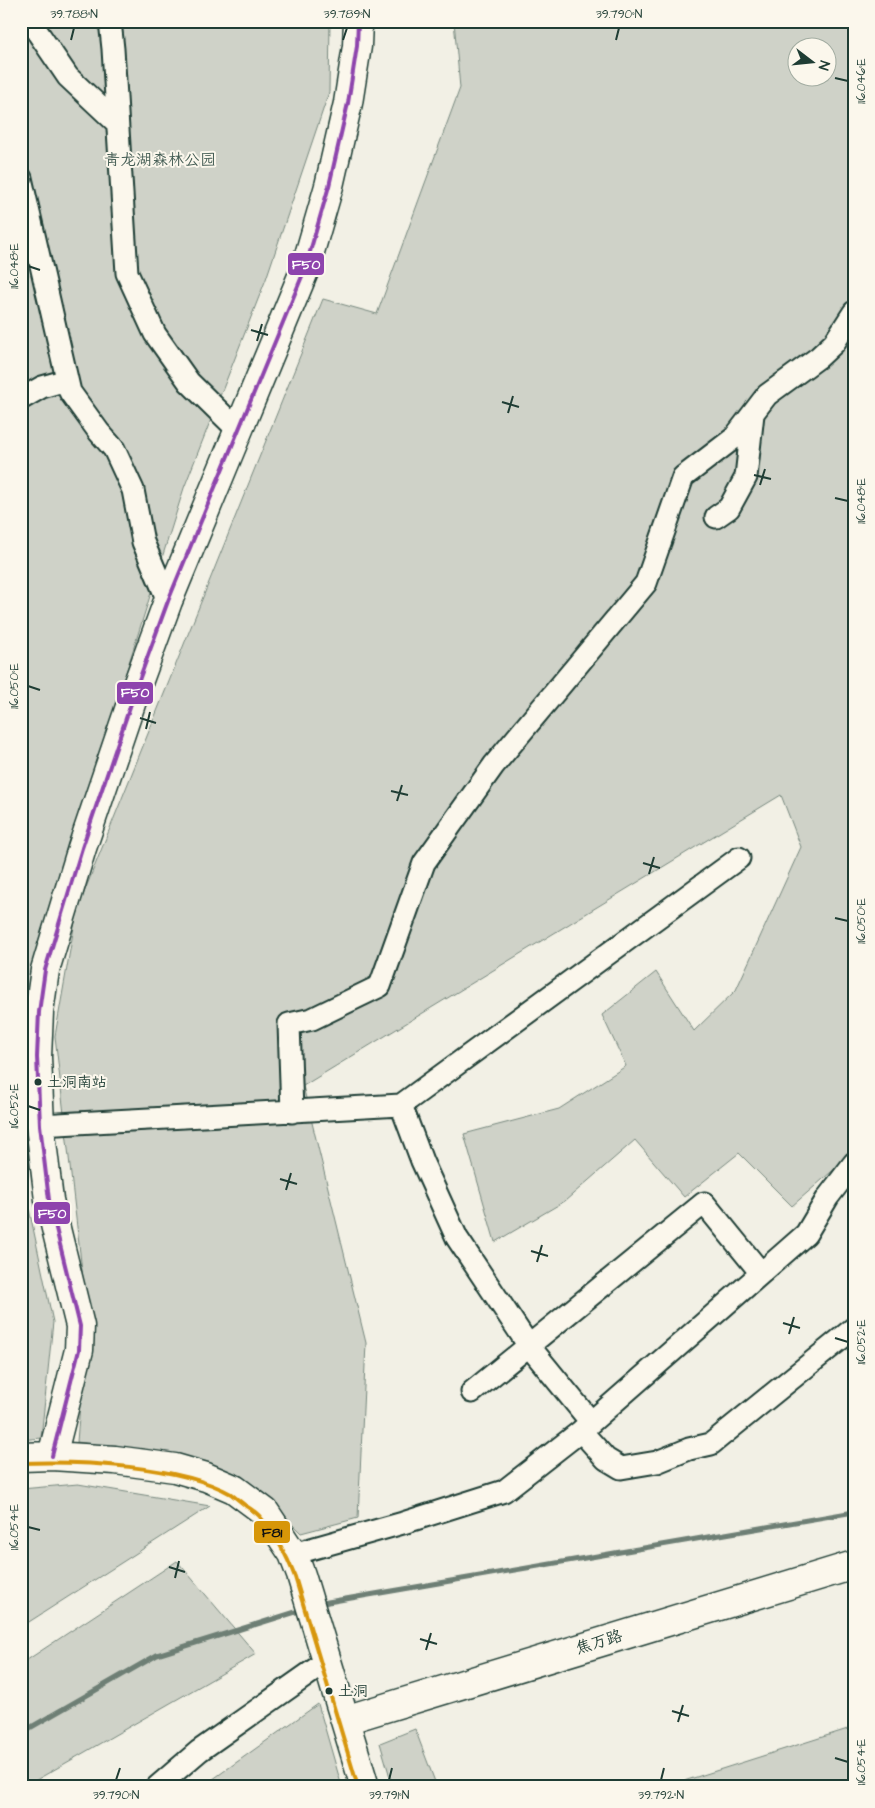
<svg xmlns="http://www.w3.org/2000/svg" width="875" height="1808" font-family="'Architects Daughter','LXGW WenKai TC',sans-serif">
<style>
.green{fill:#cfd2c8;stroke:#77887e;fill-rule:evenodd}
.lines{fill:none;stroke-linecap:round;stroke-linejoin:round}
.stream{stroke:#6e7f75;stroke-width:5}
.minor-casing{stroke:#1f3d34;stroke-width:25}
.major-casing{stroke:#1f3d34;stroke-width:31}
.minor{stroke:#fbf7ec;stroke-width:21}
.major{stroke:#fbf7ec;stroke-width:28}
.bus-1-casing{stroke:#fbf7ec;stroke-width:8}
.bus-2-casing{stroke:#fbf7ec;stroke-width:8}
.bus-1{stroke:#8e44ad;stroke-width:4}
.bus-2{stroke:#d79608;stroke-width:4}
.ticks{fill:none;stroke:#1f3d34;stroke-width:2}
.bus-dot{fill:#1f3d34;stroke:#fbf7ec;stroke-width:2}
.labels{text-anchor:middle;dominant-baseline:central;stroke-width:4;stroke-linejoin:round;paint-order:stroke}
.bus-label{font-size:15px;fill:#1f3d34;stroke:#fbf7ec;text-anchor:start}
.park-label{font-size:16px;fill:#425b52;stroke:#fbf7ec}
.street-label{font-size:16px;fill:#1f3d34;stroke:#fbf7ec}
.line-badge{stroke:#fbf7ec;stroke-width:2}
.badge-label{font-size:14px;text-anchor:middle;font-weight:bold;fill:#fff}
.pale-badge-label{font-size:14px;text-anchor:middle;font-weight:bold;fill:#111}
.neatline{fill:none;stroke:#1f3d34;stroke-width:2}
.ticks-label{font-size:12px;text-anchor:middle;fill:#1f3d34}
</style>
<rect width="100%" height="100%" fill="#f2f0e5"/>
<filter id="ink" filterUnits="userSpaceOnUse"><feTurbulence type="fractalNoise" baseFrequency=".02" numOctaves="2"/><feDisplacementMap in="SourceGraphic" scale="10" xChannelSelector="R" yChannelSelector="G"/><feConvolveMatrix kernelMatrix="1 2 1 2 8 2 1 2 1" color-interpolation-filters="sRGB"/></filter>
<g filter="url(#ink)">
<!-- green -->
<path class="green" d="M21,21H330L329,92L266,279L184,488L28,984L21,1075Z
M454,21H854V1152L792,1206L739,1153L684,1197L635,1140L565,1201L495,1242L464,1134L559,1109L626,1066L602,1015L656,972L694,1031L736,990L801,847L781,795L303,1086L366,1343L358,1518L301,1533L259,1492L198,1459L77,1442L87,1314L55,1036L77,910L323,299L377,314L460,88ZM798,48H828V78H798Z
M21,1171L53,1322L41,1438L21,1440Z
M78,1484L210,1506L21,1627V1489Z
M177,1561L256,1654L24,1787H21V1664Z
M318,1704L342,1787H202Z
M854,1727V1787H665Z
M415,1729L437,1787H393L380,1743Z"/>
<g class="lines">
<!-- stream -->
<path class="stream" d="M317,1605L328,1602L854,1512
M21,1733L157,1655L302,1610"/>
<defs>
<path id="minor" d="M30,21L68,77L117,123
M110,21L113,49L127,273L155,334L189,382L239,431
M21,178L70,392L99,432L114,449L133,490L143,542L168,601
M21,399L42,387L67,380
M716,517L729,508L746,477L753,414
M21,1104L34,1066
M401,1105L422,1161L457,1238L529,1346L591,1422
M292,1112L289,1024L312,1019L380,986L424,863L494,765L646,583L683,477L734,438L767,395L819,357L834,343L854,312
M40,1125L401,1105L739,858
M472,1392L704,1203L761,1273
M581,1431L606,1459L621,1468L657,1462L689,1449L711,1444L854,1328
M293,1554L403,1523L504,1491L581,1431L806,1234L828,1197L854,1163
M157,1787L199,1751L327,1661"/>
<path id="major" d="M52,1456L79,1350L80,1326L49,1200L40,1125L37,1057L39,1012L45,970L82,848L139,680L168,601L305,269L329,186L348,103L357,46L358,21
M21,1457L52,1456L115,1460L175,1468L206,1477L234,1489L265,1512L293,1554L301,1575L365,1787
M345,1720L854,1565"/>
</defs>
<!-- minor casing -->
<use href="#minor" class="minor-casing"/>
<!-- major casing -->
<use href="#major" class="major-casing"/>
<!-- minor -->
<use href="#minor" class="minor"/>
<!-- major -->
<use href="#major" class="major"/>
<defs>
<path id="bus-1" d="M52,1456L79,1350L80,1326L49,1200L40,1125L37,1057L39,1012L45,970L82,848L139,680L168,601L305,269L329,186L348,103L357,46L358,21"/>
<path id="bus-2" d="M21,1463C80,1461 180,1465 231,1494C236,1498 241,1502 246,1506C251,1509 257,1513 261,1518C276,1535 287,1556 295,1577L358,1787"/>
</defs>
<!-- bus-1 casing -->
<use href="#bus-1" class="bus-1-casing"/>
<!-- bus-2 casing -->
<use href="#bus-2" class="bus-2-casing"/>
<!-- bus-1 -->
<use href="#bus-1" class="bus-1"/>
<!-- bus-2 -->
<use href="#bus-2" class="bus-2"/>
</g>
</g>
<!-- ticks -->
<path class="ticks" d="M71,40L74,28M343,40L347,28M616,40L619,28M835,78L848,81M28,266L40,270M251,330L268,335M257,341L262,324M502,402L519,407M508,413L513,396M754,475L771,479M760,485L765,469M835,498L848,501M28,686L40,690M140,718L156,723M146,729L150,712M391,791L408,795M397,801L402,785M643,863L660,868M649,874L654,857M835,918L848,921M28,1106L40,1110M280,1179L297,1184M286,1190L291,1173M531,1251L548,1256M537,1262L542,1245M783,1323L800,1328M789,1334L794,1317M835,1338L848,1342M28,1527L40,1530M169,1567L185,1572M175,1578L179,1561M420,1639L437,1644M426,1650L431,1633M672,1711L689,1716M678,1722L683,1705M835,1758L848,1762M116,1780L120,1768M389,1780L392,1768M661,1780L664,1768"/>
<!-- markers -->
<g class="bus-dot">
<circle cx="38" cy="1082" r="4.5"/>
<circle cx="329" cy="1691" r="4.5"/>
</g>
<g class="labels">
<!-- bus labels -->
<g class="bus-label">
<text x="47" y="1082">土洞南站</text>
<text x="338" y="1691">土洞</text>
</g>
<!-- park labels -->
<g class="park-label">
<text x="160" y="160">青龙湖森林公园</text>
</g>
<!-- street labels -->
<g class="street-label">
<text transform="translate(599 1642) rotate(-17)">焦万路</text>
</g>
</g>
<g class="line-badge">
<rect x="287" y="252" width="38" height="24" rx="5" fill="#8e44ad"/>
<rect x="116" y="681" width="38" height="24" rx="5" fill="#8e44ad"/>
<rect x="33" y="1201" width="38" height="24" rx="5" fill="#8e44ad"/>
<rect x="253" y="1520" width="38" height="24" rx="5" fill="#d79608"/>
</g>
<g class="badge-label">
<text x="306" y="269">F50</text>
<text x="135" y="697">F50</text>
<text x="52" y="1218">F50</text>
</g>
<g class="pale-badge-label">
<text x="272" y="1537">F81</text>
</g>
<!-- margin -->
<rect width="875" height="1808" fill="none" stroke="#fbf7ec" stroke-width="55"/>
<!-- north arrow -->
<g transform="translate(812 62) rotate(106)"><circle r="24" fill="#fbf7ec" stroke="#a3ada2"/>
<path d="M0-4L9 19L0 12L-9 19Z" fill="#1f3d34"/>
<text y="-8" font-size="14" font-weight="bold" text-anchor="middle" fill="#1f3d34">N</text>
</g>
<rect x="28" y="28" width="820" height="1752" class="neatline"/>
<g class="ticks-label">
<text x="74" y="18">39.788°N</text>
<text x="347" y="18">39.789°N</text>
<text x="619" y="18">39.790°N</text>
<text transform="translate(861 81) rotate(-90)" y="4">116.046°E</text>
<text transform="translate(14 266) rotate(-90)" y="4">116.048°E</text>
<text transform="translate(861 501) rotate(-90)" y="4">116.048°E</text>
<text transform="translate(14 686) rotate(-90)" y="4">116.050°E</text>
<text transform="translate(861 921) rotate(-90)" y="4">116.050°E</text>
<text transform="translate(14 1106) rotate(-90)" y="4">116.052°E</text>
<text transform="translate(861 1342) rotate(-90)" y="4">116.052°E</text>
<text transform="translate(14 1527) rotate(-90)" y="4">116.054°E</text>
<text transform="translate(861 1762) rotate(-90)" y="4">116.054°E</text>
<text x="116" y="1799">39.790°N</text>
<text x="389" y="1799">39.791°N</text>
<text x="661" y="1799">39.792°N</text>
</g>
</svg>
